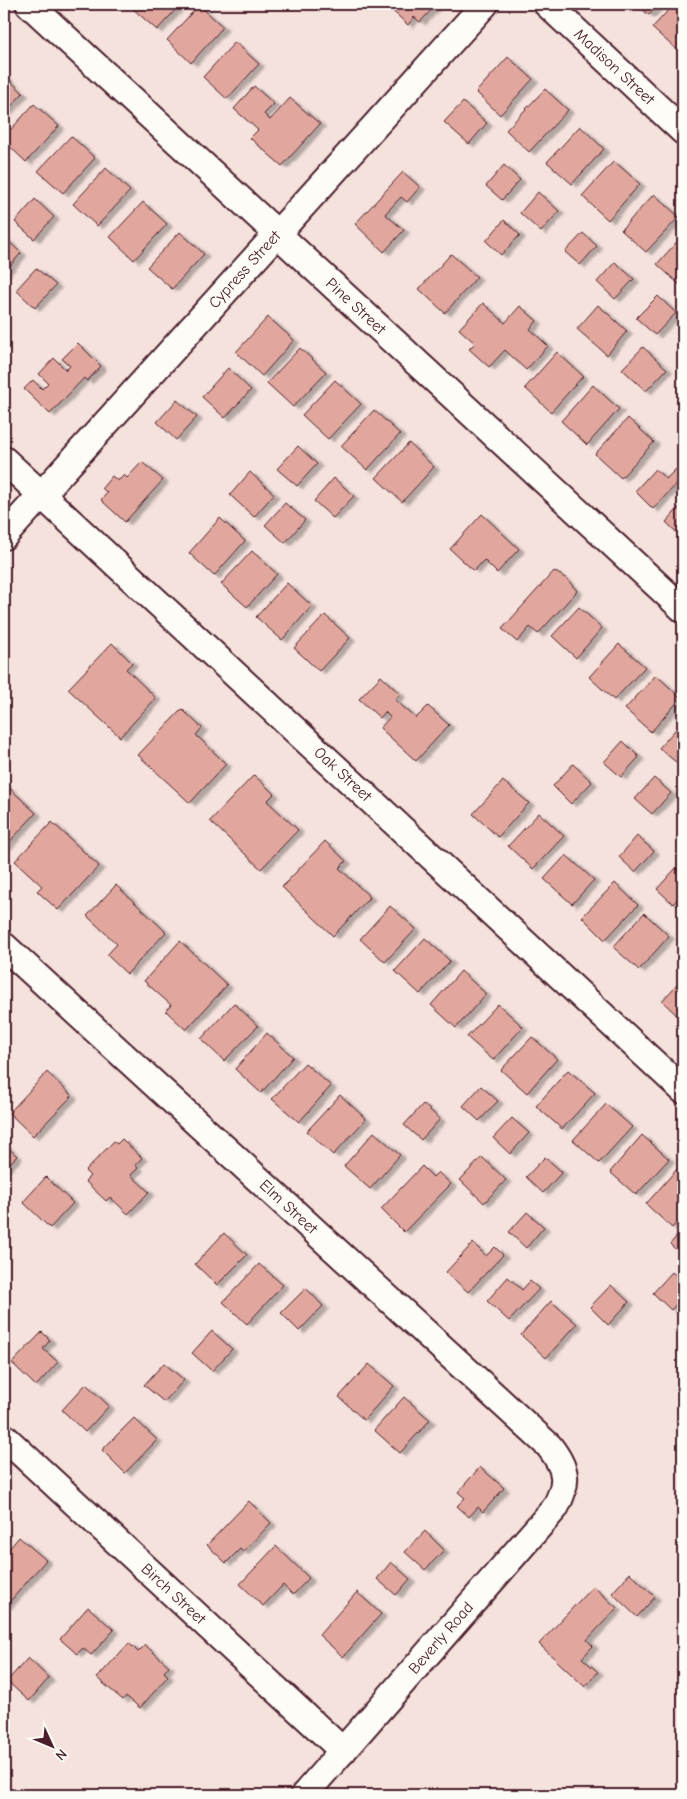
<svg xmlns="http://www.w3.org/2000/svg" width="687" height="1799" font-family="'Comic Neue',sans-serif">
<style>
.building{fill:#e1a79e;stroke:#4a1f2b;filter:url(#shadow)}
.lines{fill:none;stroke-linecap:round;stroke-linejoin:round}
.minor-casing{stroke:#4a1f2b;stroke-width:30}
.minor{stroke:#fdfcf7;stroke-width:26}
.labels{text-anchor:middle;dominant-baseline:central;stroke-width:5;stroke-linejoin:round;paint-order:stroke}
.street-label{font-size:16px;fill:#4a1f2b;stroke:#fdfcf7}
</style>
<defs>
<filter id="shadow"><feDropShadow dx="5.5" dy="3" stdDeviation="1" flood-color="#0004"/></filter>
</defs>
<rect width="100%" height="100%" fill="#f5e2dc"/>
<filter id="ink" filterUnits="userSpaceOnUse"><feTurbulence type="fractalNoise" baseFrequency=".02" numOctaves="2"/><feDisplacementMap in="SourceGraphic" scale="10" xChannelSelector="R" yChannelSelector="G"/><feConvolveMatrix kernelMatrix="1 2 1 2 8 2 1 2 1" color-interpolation-filters="sRGB"/></filter>
<g filter="url(#ink)">
<!-- building -->
<path class="building" d="M137,4H181L157,30L132,8Z
M385,4H437L420,22L414,17L408,25Z
M636,4H660L649,15Z
M674,4H683V44L677,50L652,28Z
M199,5L223,27L191,63L167,40Z
M235,42L259,64L227,99L203,77Z
M508,57L533,79L500,115L476,92Z
M4,75L23,93L4,114Z
M254,86L274,104L264,114L270,120L290,98L320,124L282,166L250,138L258,130L234,109Z
M545,89L568,110L529,152L506,130Z
M463,102L487,123L469,144L444,122Z
M34,104L59,126L26,162L4,141V137Z
M580,126L604,149L572,184L547,162Z
M71,136L95,158L63,193L38,171Z
M614,161L640,184L608,220L582,196Z
M504,165L520,180L502,200L486,186Z
M106,168L130,191L97,226L73,204Z
M403,172L420,187L407,202L401,197L385,214L404,230L384,252L355,224Z
M538,192L559,211L541,232L520,213Z
M654,194L679,217L646,252L621,230Z
M35,199L54,217L34,239L15,222Z
M143,202L167,224L134,260L110,237Z
M504,220L520,235L501,255L486,241Z
M180,232L204,254L172,289L147,267Z
M583,233L597,246L580,265L565,252Z
M683,235V288L657,264Z
M4,237L21,253L4,273Z
M451,254L477,277L445,313L419,289Z
M615,262L634,279L615,299L597,282Z
M36,268L56,285L35,308L16,290Z
M658,296L676,313L655,335L636,318Z
M483,303L505,323L520,306L537,321L530,329L548,346L526,370L505,350L489,367L469,349L475,343L459,329Z
M598,305L627,331L607,355L577,329Z
M268,317L294,340L262,376L236,352Z
M78,343L101,366L87,381L84,378L50,414L24,389L33,380L42,389L48,383L39,374L54,358L66,370L70,366L62,359Z
M643,347L667,369L646,391L622,369Z
M300,348L326,372L293,407L267,383Z
M557,352L583,376L551,412L525,388Z
M228,368L251,390L225,418L202,397Z
M335,380L361,404L328,439L302,415Z
M593,385L619,409L587,445L561,421Z
M177,400L197,417L176,440L157,422Z
M374,410L400,434L367,470L341,446Z
M628,418L654,442L621,478L595,454Z
M409,443L434,467L402,502L376,478Z
M298,446L317,464L297,486L277,469Z
M142,462L163,480L125,522L101,500L107,493L102,488L112,476L118,481L124,475L127,478Z
M655,469L666,479L676,469L683,477L653,509L635,491Z
M250,472L274,494L254,517L230,495Z
M334,478L354,496L333,518L314,501Z
M285,503L305,520L285,543L265,525Z
M683,503V539L666,522Z
M482,514L519,549L497,573L484,560L474,571L450,549Z
M220,518L245,541L214,576L189,553Z
M252,551L277,574L247,607L221,584Z
M554,571L567,579L577,591L538,634L530,627L517,642L502,629Z
M287,583L312,606L282,640L256,617Z
M579,607L602,628L576,658L552,636Z
M325,615L350,638L319,671L294,648Z
M112,643L132,663L126,669L156,698L120,737L68,689Z
M619,644L645,667L614,700L589,677Z
M656,675L681,698L651,732L625,709Z
M381,676L400,694L395,700L416,718L428,706L449,725L416,761L380,728L390,717L385,712L380,718L359,699Z
M182,709L202,728L196,735L226,764L190,803L138,755Z
M683,721V768L659,748Z
M623,741L639,757L621,777L604,762Z
M573,764L592,782L571,804L553,786Z
M254,775L274,794L267,801L298,830L261,869L210,821Z
M654,778L671,793L652,814L635,799Z
M503,781L529,803L498,837L473,814Z
M4,783L36,813L4,848Z
M539,813L564,836L533,869L508,846Z
M52,822L99,866L58,910L37,891L42,886L15,861Z
M637,836L654,851L635,872L619,857Z
M325,841L346,861L339,868L370,897L333,936L282,887Z
M566,855L594,880L572,904L544,879Z
M676,868L683,875V893L673,904L657,889Z
M615,883L638,905L605,940L582,917Z
M116,885L166,932L127,974L107,955L117,944L87,916Z
M390,906L416,929L385,962L360,939Z
M644,913L669,936L639,970L613,947Z
M425,938L450,961L420,994L395,971Z
M180,941L227,985L186,1030L166,1011L171,1005L144,981Z
M461,971L486,994L456,1028L431,1005Z
M683,978V1021L662,1001Z
M234,1003L258,1026L224,1061L201,1039Z
M498,1004L523,1027L493,1060L467,1037Z
M267,1033L293,1057L261,1093L235,1069Z
M532,1037L557,1059L527,1093L501,1070Z
M305,1063L331,1086L299,1122L272,1099Z
M568,1070L595,1093L562,1129L536,1106Z
M47,1072L72,1096L33,1136L9,1113Z
M481,1086L498,1101L479,1121L463,1106Z
M340,1095L366,1119L333,1155L307,1131Z
M423,1104L440,1119L421,1140L404,1125Z
M606,1104L632,1127L599,1163L573,1140Z
M512,1118L529,1133L510,1154L493,1138Z
M374,1132L400,1155L370,1189L344,1166Z
M642,1135L669,1159L636,1195L610,1172Z
M122,1139L142,1158L135,1165L138,1168L131,1175L149,1192L128,1214L110,1197L106,1201L85,1181L90,1176L85,1171L114,1141L117,1144Z
M4,1144L17,1156L4,1169Z
M482,1157L506,1180L484,1203L460,1180Z
M545,1157L562,1172L543,1193L526,1177Z
M422,1166L433,1177L438,1172L451,1184L404,1232L381,1209Z
M678,1168L683,1173V1215L672,1228L646,1204Z
M46,1177L73,1203L50,1228L23,1202Z
M527,1212L544,1227L526,1248L509,1232Z
M683,1229V1257L670,1244Z
M224,1233L247,1255L217,1285L195,1264Z
M473,1243L486,1256L495,1247L503,1255L468,1292L446,1272Z
M259,1264L283,1285L247,1324L223,1302Z
M672,1272L683,1282V1297L671,1310L653,1293Z
M508,1277L522,1290L530,1281L539,1289L509,1321L487,1301Z
M611,1285L629,1302L608,1325L590,1307Z
M306,1288L323,1306L299,1331L281,1313Z
M551,1301L577,1324L546,1358L521,1335Z
M212,1331L232,1349L212,1371L192,1353Z
M42,1332L50,1340L43,1349L58,1362L36,1386L12,1363Z
M164,1363L184,1380L164,1402L144,1385Z
M369,1364L394,1386L364,1420L339,1397Z
M86,1384L109,1406L85,1432L62,1410Z
M404,1397L430,1420L400,1453L374,1430Z
M134,1418L157,1440L125,1473L102,1450Z
M480,1467L504,1488L483,1512L478,1507L469,1517L457,1506L465,1498L458,1492Z
M249,1501L271,1523L243,1552L240,1549L226,1563L207,1545Z
M425,1531L444,1550L425,1570L405,1552Z
M19,1537L46,1560L6,1606L4,1604V1555Z
M276,1546L309,1578L293,1595L283,1585L263,1606L240,1584Z
M391,1562L410,1579L396,1595L377,1579Z
M630,1573L655,1597L637,1617L612,1593Z
M593,1586L617,1608L587,1640L593,1646L582,1658L598,1672L585,1687L539,1644Z
M357,1592L381,1614L343,1657L319,1635Z
M88,1607L114,1630L91,1655L83,1648L77,1654L60,1639Z
M129,1643L138,1652L145,1645L169,1666L164,1672L168,1676L140,1708L126,1696L123,1700L97,1678Z
M28,1658L49,1678L29,1701L7,1681Z"/>
<g class="lines">
<defs>
<g id="minor">
<path id="s1" d="M29,4L683,609"/>
<path id="s2" d="M547,4L683,131"/>
<path id="s3" d="M4,460L683,1090"/>
<path id="s4" d="M4,536L485,4"/>
<path id="s5" d="M4,946L549,1446C567,1469 569,1482 555,1508L304,1795"/>
<path id="s6" d="M4,1437L343,1751"/>
</g>
</defs>
<!-- minor casing -->
<use href="#minor" class="minor-casing"/>
<!-- minor -->
<use href="#minor" class="minor"/>
</g>
</g>
<g class="labels">
<!-- street labels -->
<g class="street-label">
<text stroke="none"><textPath href="#s2" startOffset="92">Madison Street</textPath></text>
<text stroke="none"><textPath href="#s4" startOffset="359">Cypress Street</textPath></text>
<text stroke="none"><textPath href="#s1" startOffset="445">Pine Street</textPath></text>
<text stroke="none"><textPath href="#s3" startOffset="462">Oak Street</textPath></text>
<text stroke="none"><textPath href="#s5" startOffset="386">Elm Street</textPath></text>
<text stroke="none"><textPath href="#s6" startOffset="231">Birch Street</textPath></text>
<text transform="translate(441 1638) rotate(-49)">Beverly Road</text>
</g>
</g>
<!-- margin -->
<rect width="687" height="1799" fill="none" stroke="#fdfcf7" stroke-width="20"/>
<rect x="10" y="10" width="667" height="1779" fill="none" stroke="#4a1f2b" stroke-width="2" filter="url(#ink)"/>
<!-- north arrow -->
<g transform="translate(52 1746) rotate(134)" stroke="#fdfcf7" stroke-width="4" paint-order="stroke">
<path d="M0-4L9 19L0 12L-9 19Z" fill="#4a1f2b"/>
<text y="-8" font-size="14" font-weight="bold" text-anchor="middle" fill="#4a1f2b">N</text>
</g>
</svg>
